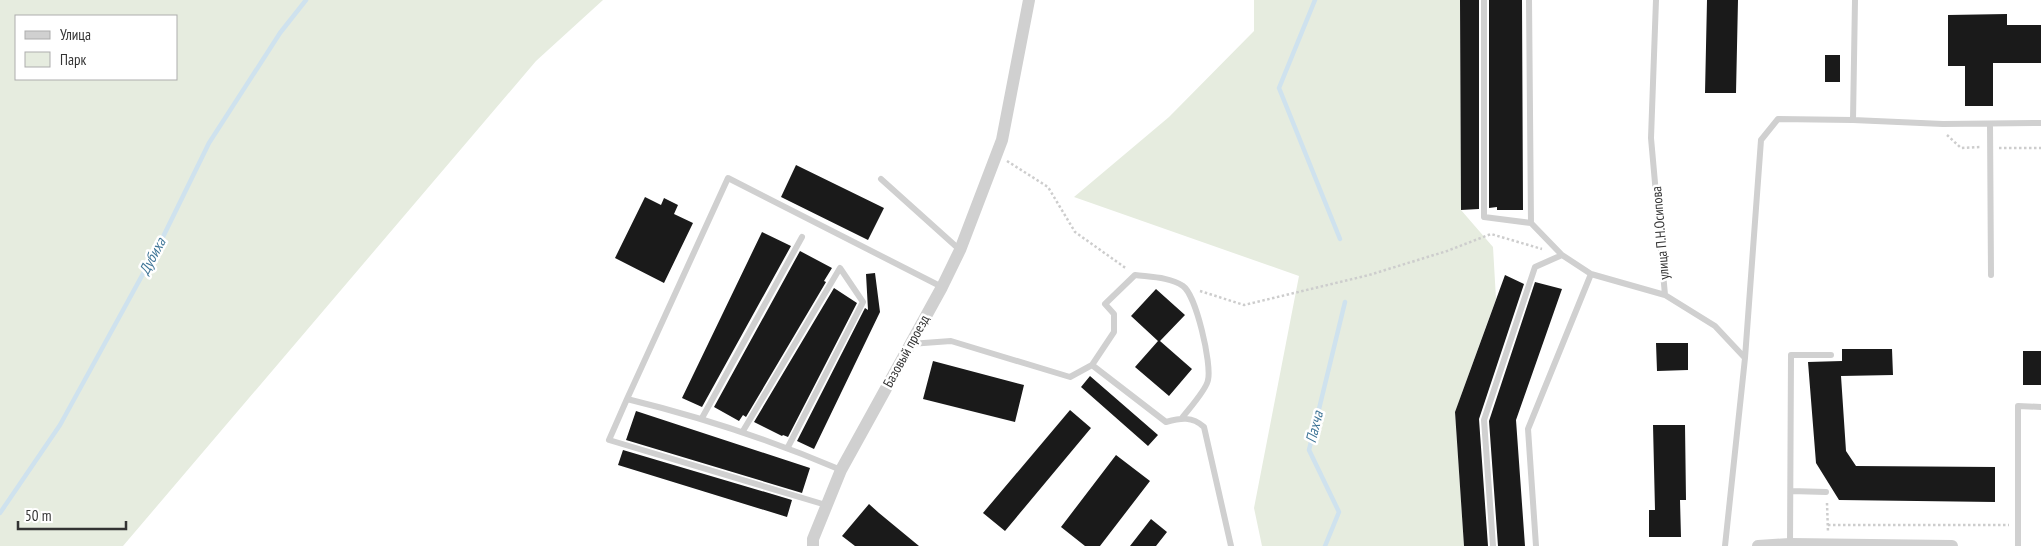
<svg xmlns="http://www.w3.org/2000/svg" width="2041" height="546" font-family="'PT Sans Narrow',sans-serif">
<style>
.green{fill:#e6ecdf;fill-rule:evenodd}
.lines{fill:none;stroke-linecap:round;stroke-linejoin:round}
.stream{stroke:#cfe2ee;stroke-width:4.5}
.building{fill:#1a1a1a}
.path{stroke:#cdcdcd;stroke-width:2.5;stroke-dasharray:2.5 2.5;stroke-linecap:butt}
.service{stroke:#d0d0d0;stroke-width:6}
.minor{stroke:#d0d0d0;stroke-width:12}
.labels{text-anchor:middle;dominant-baseline:central;stroke-width:5;stroke-linejoin:round;paint-order:stroke}
.street-label{font-size:14px;fill:#333;stroke:#fff}
.water-label{font-size:15px;font-style:italic;fill:#3f7597;stroke:#fff}
</style>
<rect width="100%" height="100%" fill="#fff"/>
<!-- green -->
<path class="green" d="M0,0H603L536,61L123,546H0ZM176,16V79H16V16Z
M1254,0H1460L1461,210L1493,247L1496,299L1455,412L1464,546H1262L1254,508L1299,276L1074,197L1169,117L1254,31Z"/>
<g class="lines">
<!-- stream -->
<path class="stream" d="M1315,0L1279,88L1340,239
M0,513L60,425L161,241L209,143L280,33L306,0
M1325,546L1339,512L1309,450L1345,302"/>
</g>
<!-- building -->
<path class="building" d="M1460,0H1479V209L1461,210Z
M1489,0H1522L1523,210H1497V207L1489,208Z
M1707,0H1738L1736,93H1705Z
M2007,14V25H2041V63H1993V106H1965V66H1948V15Z
M1825,55H1840V82H1825Z
M796,165L884,208L868,240L781,197Z
M645,197L661,205L664,198L678,205L674,214L693,223L664,283L615,258Z
M762,232L791,246L702,407L682,398Z
M800,251L832,268L824,281L826,282L746,417L743,415L739,421L714,407Z
M875,273L880,312L814,449L797,441L865,308L868,310L866,274Z
M1505,275L1524,284L1479,419L1488,546H1464L1455,412Z
M1535,282L1562,289L1516,420L1525,546H1498L1489,421Z
M834,288L857,303L788,437L783,435L782,436L754,422Z
M1156,289L1185,315L1160,341L1192,369L1169,396L1135,367L1158,341L1131,316Z
M1656,343H1688V370L1657,371Z
M1842,349H1892L1893,375L1841,376L1846,451L1856,466L1995,467V502L1839,500L1816,463L1808,362L1842,361Z
M2023,351H2041V385H2023Z
M933,361L1024,385L1015,422L923,399Z
M1090,376L1158,435L1148,446L1081,387Z
M1070,410L1091,428L1005,531L983,513Z
M636,411L810,468L802,493L626,440Z
M1653,425H1685L1686,500H1680L1681,537H1649V510H1655Z
M623,450L792,500L787,517L618,465Z
M1116,455L1150,481L1100,546H1085L1061,527Z
M869,504L879,513L919,546H855L842,536Z
M1151,519L1167,532L1156,546H1130Z"/>
<g class="lines">
<!-- path -->
<path class="path" d="M1947,135L1961,148L1981,147
M1999,148H2041
M1007,161L1048,187L1075,232L1127,269
M1200,291L1244,305L1369,275L1447,251L1491,234L1542,249
M1827,503L1828,532
M1828,525H2009"/>
<!-- service -->
<path class="service" d="M1484,0V217L1531,223
M1529,0L1531,223L1562,255L1591,274
M1656,0L1651,138L1665,295
M1855,0L1853,120L1943,124L2041,123
M1990,124L1991,275
M881,179L960,250
M910,344L951,341L1070,377L1092,365L1114,332V314L1105,304L1135,275C1150,277 1170,277 1183,286C1196,295 1212,364 1208,380C1207,389 1188,410 1182,418
M1745,358L1761,140L1778,119L1853,120
M1092,365L1166,422C1181,418 1192,416 1204,427L1231,546
M627,399L609,440L826,505
M702,418L802,237
M743,431L840,268L863,302L788,447
M841,470C771,440 701,417 627,399L728,178L942,287
M1791,491L1826,492
M1790,544L1791,355H1831
M1493,546L1484,420L1535,267L1562,255
M1536,546L1528,429L1591,274L1665,295L1715,326L1745,358L1725,546
M2018,546V406L2041,407"/>
<!-- minor -->
<path class="minor" d="M813,546V539L841,470L942,287L960,250L1002,140L1029,0
M1758,546L1790,544L1952,546"/>
</g>
<g class="labels">
<!-- street labels -->
<g class="street-label">
<text transform="translate(1660 233) rotate(-95)">улица П.Н.Осипова</text>
<text transform="translate(906 351) rotate(-61)">Базовый проезд</text>
</g>
<!-- water labels -->
<g class="water-label">
<text transform="translate(152 256) rotate(-62)">Дубиха</text>
<text transform="translate(1314 427) rotate(-76)">Пахча</text>
</g>
</g>
<!-- legend -->
<rect x="15" y="15" width="162" height="65" fill="#ffffff" stroke="#adadad"/>
<rect x="25" y="31" width="25" height="8" fill="#d0d0d0" stroke="#adadad"/>
<text x="60" y="40" font-size="15" fill="#333333">Улица</text>
<rect x="25" y="52" width="25" height="15" fill="#e6ecdf" stroke="#adadad"/>
<text x="60" y="65" font-size="15" fill="#333333">Парк</text>
<!-- scale -->
<path d="M18 521v8h108v-8" fill="none" stroke="#333333" stroke-width="2.5"/>
<text x="25" y="521" font-size="15" fill="#333333" stroke="#ffffff" stroke-width="4" paint-order="stroke">50 m</text>
</svg>
